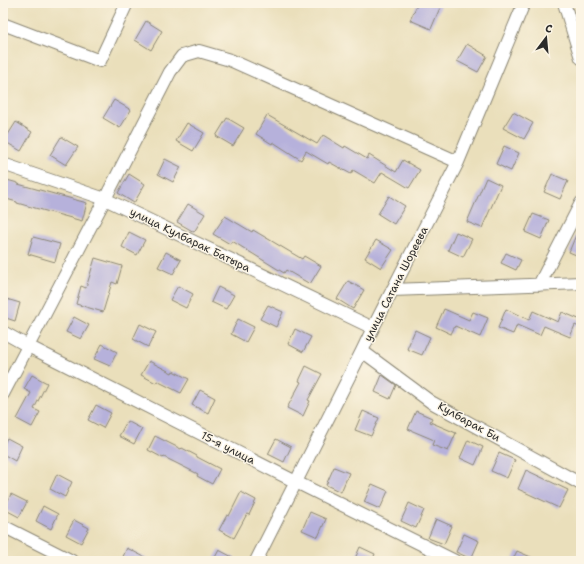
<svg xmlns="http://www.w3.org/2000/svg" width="584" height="564" font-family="'Shantell Sans',sans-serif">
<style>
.building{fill:#b6b1db}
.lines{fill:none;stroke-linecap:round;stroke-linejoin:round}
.minor-casing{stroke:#8a8573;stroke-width:14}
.minor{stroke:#fff;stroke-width:12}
.labels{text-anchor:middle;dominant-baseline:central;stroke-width:3;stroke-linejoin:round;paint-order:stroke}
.street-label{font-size:11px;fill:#2b2b2b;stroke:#fcf5e5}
</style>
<rect width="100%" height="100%" fill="#fcf5e5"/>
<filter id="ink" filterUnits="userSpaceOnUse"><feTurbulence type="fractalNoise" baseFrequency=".025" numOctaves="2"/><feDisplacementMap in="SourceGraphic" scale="8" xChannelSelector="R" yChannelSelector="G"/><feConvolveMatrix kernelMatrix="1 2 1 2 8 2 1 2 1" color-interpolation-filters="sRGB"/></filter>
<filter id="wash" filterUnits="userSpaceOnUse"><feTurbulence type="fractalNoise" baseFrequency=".012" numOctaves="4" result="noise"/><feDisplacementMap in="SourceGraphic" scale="16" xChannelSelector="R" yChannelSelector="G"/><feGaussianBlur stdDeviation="0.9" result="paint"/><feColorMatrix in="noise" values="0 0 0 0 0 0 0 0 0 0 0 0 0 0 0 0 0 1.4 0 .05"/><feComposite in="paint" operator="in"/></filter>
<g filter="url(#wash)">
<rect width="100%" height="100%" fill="#eadfbb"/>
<g id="blocks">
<!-- building -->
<path class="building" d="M418,3H442L431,29L410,20Z
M146,21L162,31L151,50L135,40Z
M467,44L487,56L478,72L457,61Z
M114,100L131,110L120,128L103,118Z
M513,112L533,123L524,139L503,128Z
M267,115L317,144L323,135L344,148L345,146L367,159L369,155L396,172L403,160L420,170L409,188L382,172L375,183L353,170L351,174L329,162L328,164L306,151L301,160L273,142L272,144L256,134Z
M227,118L244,128L233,146L216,136Z
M16,122L32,132L21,151L4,141Z
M187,123L204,133L193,151L176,141Z
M61,137L78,147L66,165L50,155Z
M504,146L519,153L511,171L496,164Z
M165,159L181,167L173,182L158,174Z
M129,174L145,184L134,203L118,193Z
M552,174L568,181L560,199L544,192Z
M486,178L501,185L482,228L467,222Z
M3,179L18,183V184L87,203L82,221L17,203V202L3,198Z
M389,196L405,206L394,224L378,214Z
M188,204L205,214L194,232L177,222Z
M533,214L549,220L541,239L525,232Z
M225,216L252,232L253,230L302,259L304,256L321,266L310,284L286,270L284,273L232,241L230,244L213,234Z
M581,223V257L569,252Z
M129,232L145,240L137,255L122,247Z
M456,232L472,239L463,257L448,250Z
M33,237L60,244L55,262L28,254Z
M376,240L393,250L381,268L365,258Z
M166,252L181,260L173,274L158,267Z
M506,253L521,260L516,270L501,263Z
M95,258L122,266L117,284L112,282L103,312L76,304L81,286L86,288Z
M348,281L364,290L353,309L337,299Z
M178,286L193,294L186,308L170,300Z
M218,287L234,295L226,309L211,302Z
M3,298L20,303L15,321L3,317Z
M268,305L283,312L276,327L260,319Z
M444,309L469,320L473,312L488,318L480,337L455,326L451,334L436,327Z
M506,309L529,320L533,311L558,322L562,312L581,320V328L575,325L570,337L544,326L540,335L517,325L513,334L498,328Z
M74,317L89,325L81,339L66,332Z
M238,319L254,327L246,342L231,334Z
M140,324L156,332L148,347L133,339Z
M295,329L311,337L303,352L288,344Z
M415,330L430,337L422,355L407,349Z
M102,344L117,352L110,366L94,359Z
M149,361L172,373L173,371L189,379L181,393L157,381L156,383L141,375Z
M306,366L322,374L308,400L310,401L303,416L287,408L301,382L299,381Z
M32,375L47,383L34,409L40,412L32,427L17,419L31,393L24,389Z
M382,375L396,385L390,399L375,392Z
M200,390L215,398L208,413L192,405Z
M96,405L111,413L103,428L88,420Z
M363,411L379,418L371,436L355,430Z
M416,411L432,418L430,422L456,433L448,451L432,445L434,440L408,429Z
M127,421L142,429L134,444L119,436Z
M155,436L181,449L182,448L197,456V457L220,469L212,484L197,476L198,474L164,457L163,458L148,450Z
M7,438L22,446L15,461L3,454V446Z
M276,439L291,447L284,462L268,454Z
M468,440L483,447L475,465L460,458Z
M499,453L515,460L507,478L491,471Z
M334,467L349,473L341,492L326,485Z
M526,470L568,490L559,508L518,489Z
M57,474L72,482L65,497L50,489Z
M372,484L388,491L380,509L364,502Z
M241,492L256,500L249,515L247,514L234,538L219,530L227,515L229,516Z
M11,494L27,502L19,517L4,509Z
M409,503L424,510L416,528L401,521Z
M43,506L58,514L51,529L36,521Z
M310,512L326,519L318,537L302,530Z
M436,519L452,526L444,544L428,538Z
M74,520L89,528L81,543L66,535Z
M464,534L479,541L471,559L456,552Z
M360,547L375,554L372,561H354Z
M127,548L152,561H121Z
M219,550L240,561H213Z
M517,551L540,561H512Z"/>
</g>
</g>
<g filter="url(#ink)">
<use href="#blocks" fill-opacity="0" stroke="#8a8573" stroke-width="1"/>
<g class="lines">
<defs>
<path id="minor" d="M564,3L581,58
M3,24L100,61L127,3
M3,164L105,199L373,328
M539,285L581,203
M392,290L581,283
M3,332L28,346L296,482L455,561
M362,351L431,402L581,484
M3,394L105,199L170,72L182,56L199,51L230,60L458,162
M3,526L72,561
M256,561L362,351L373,328L458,162L524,3"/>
</defs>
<!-- minor casing -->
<use href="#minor" class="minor-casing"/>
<!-- minor -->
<use href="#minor" class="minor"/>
</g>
</g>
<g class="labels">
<!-- street labels -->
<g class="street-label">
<text transform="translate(190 240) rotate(26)">улица Кулбарак Батыра</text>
<text transform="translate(396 284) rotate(-63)">улица Сатана Шореева</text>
<text transform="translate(469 422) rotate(29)">Кулбарак Би</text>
<text transform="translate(228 448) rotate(27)">15-я улица</text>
</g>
</g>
<!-- margin -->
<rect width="584" height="564" fill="none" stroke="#fcf5e5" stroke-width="16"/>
<!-- north arrow -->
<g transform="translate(546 38) rotate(16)" stroke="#fcf5e5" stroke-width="3" paint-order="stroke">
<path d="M0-3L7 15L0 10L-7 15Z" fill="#2b2b2b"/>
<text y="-6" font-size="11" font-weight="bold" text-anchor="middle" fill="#2b2b2b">С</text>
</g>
</svg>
